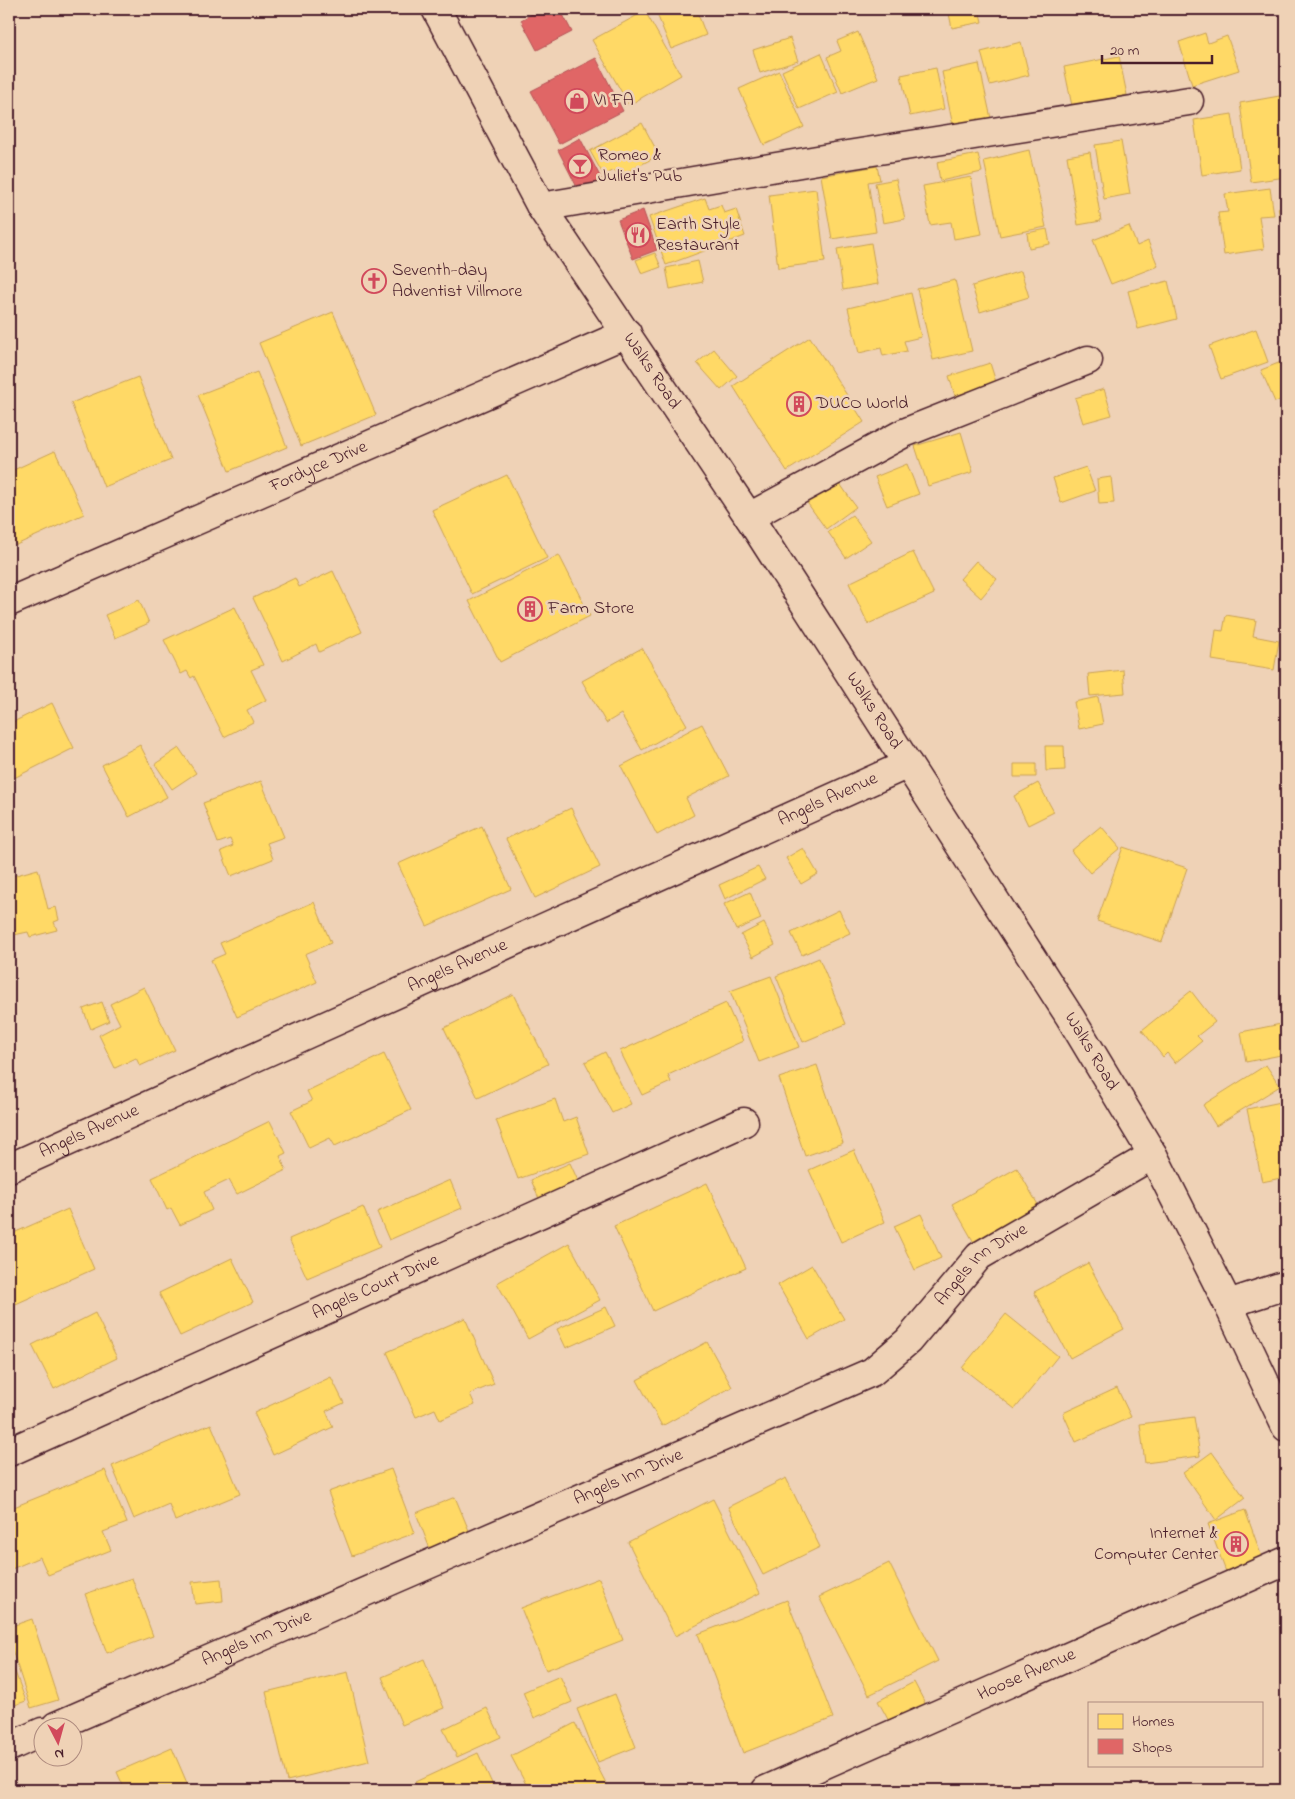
<svg xmlns="http://www.w3.org/2000/svg" width="1295" height="1799" font-family="'Indie Flower',sans-serif">
<style>
.homes{fill:#ffd966;stroke:#c9a154}
.shops{fill:#e06666;stroke:#b35154}
.lines{fill:none;stroke-linecap:round;stroke-linejoin:round}
.minor-casing{stroke:#4a1f2b;stroke-width:31}
.primary-casing{stroke:#4a1f2b;stroke-width:31}
.minor{stroke:#efd2b6;stroke-width:28}
.primary{stroke:#efd2b6;stroke-width:28}
.labels{text-anchor:middle;dominant-baseline:central;stroke-width:5;stroke-linejoin:round;paint-order:stroke}
.poi-label{font-size:18px;fill:#4a1f2b;stroke:#efd2b6;text-anchor:start}
.street-label{font-size:18px;fill:#4a1f2b;stroke:#efd2b6}
</style>
<rect width="100%" height="100%" fill="#efd2b6"/>
<filter id="ink" filterUnits="userSpaceOnUse"><feTurbulence type="fractalNoise" baseFrequency=".02" numOctaves="2"/><feDisplacementMap in="SourceGraphic" scale="10" xChannelSelector="R" yChannelSelector="G"/><feConvolveMatrix kernelMatrix="1 2 1 2 8 2 1 2 1" color-interpolation-filters="sRGB"/></filter>
<g filter="url(#ink)">
<!-- homes -->
<path class="homes" d="M670,9H696L706,35L671,49L657,14Z
M948,9H979L982,22L952,28Z
M1228,9H1258V13H1228Z
M645,11L681,75L629,105L592,40Z
M858,32L878,78L842,93L827,57L841,51L837,41Z
M1205,33L1208,43L1227,36L1239,70L1192,85L1179,42Z
M790,38L798,61L760,73L753,50Z
M1021,42L1029,75L990,85L981,52Z
M821,53L838,92L799,109L782,71Z
M1119,56L1127,95L1072,106L1064,67Z
M979,64L992,123L954,131L942,72Z
M936,68L944,109L910,116L901,75Z
M779,71L804,127L764,145L739,89Z
M1285,95L1286,121L1279,122L1286,177L1251,182L1240,103Z
M1232,114L1240,169L1202,175L1194,120Z
M642,123L659,155L618,177L614,170L604,176L590,151Z
M1121,141L1130,194L1104,199L1095,145Z
M1029,150L1046,227L1000,236L984,161Z
M1090,152L1101,221L1078,225L1067,156Z
M978,154L982,172L940,181L937,162Z
M877,166L880,180L868,182L876,232L832,239L821,176Z
M971,177L982,234L954,239L951,222L930,225L923,186Z
M896,179L905,219L883,223L875,183Z
M1270,188L1274,215L1259,216L1264,249L1224,255L1218,213L1228,212L1225,194Z
M816,189L825,262L778,268L769,195Z
M705,198L709,209L721,205L724,213L736,209L745,236L666,265L649,217Z
M1286,206V234H1284L1278,208Z
M1129,226L1137,246L1148,241L1158,266L1111,284L1093,240Z
M1047,229L1050,244L1029,248L1027,233Z
M871,243L878,284L843,290L837,249Z
M655,253L661,267L642,274L636,260Z
M698,261L703,282L670,289L666,268Z
M1021,271L1029,297L980,312L972,286Z
M955,280L972,351L933,360L917,289Z
M1168,281L1177,319L1138,329L1128,291Z
M911,293L921,337L904,341L907,351L883,356L881,348L859,353L848,308Z
M333,312L376,415L301,446L259,343Z
M1256,329L1268,362L1221,379L1209,346Z
M810,337L864,422L787,471L733,386Z
M714,349L737,376L721,390L697,363Z
M1286,360V398L1275,402L1261,370Z
M990,363L996,382L955,396L949,376Z
M257,372L287,447L229,471L198,395Z
M138,377L171,460L104,487L71,403Z
M1104,389L1112,415L1083,423L1075,398Z
M961,432L973,472L928,486L915,446Z
M55,451L84,514L16,545L9,529V472Z
M907,464L919,494L887,506L875,477Z
M1086,467L1095,491L1061,503L1053,478Z
M507,475L547,558L472,594L432,510Z
M834,475L856,507L826,529L803,497Z
M1111,477L1114,503L1099,504L1097,479Z
M852,515L871,541L846,558L828,532Z
M913,552L934,594L868,624L849,583Z
M559,555L590,616L500,662L469,601Z
M976,561L997,579L981,598L960,579Z
M333,571L362,632L319,652L316,644L283,661L253,598L295,578L299,587Z
M139,600L149,623L115,638L105,615Z
M235,607L263,665L251,670L266,700L247,710L253,722L224,737L194,676L191,678L187,671L181,674L164,640Z
M1226,615L1256,620L1253,636L1279,641L1274,670L1212,660L1216,630L1223,631Z
M642,648L687,725L642,750L621,714L606,723L582,681Z
M1123,670L1125,693L1090,696L1088,674Z
M1098,697L1103,724L1079,729L1074,702Z
M52,703L74,748L12,779L9,771V724Z
M702,724L729,776L686,798L694,815L657,835L621,766Z
M140,745L167,797L129,817L102,765Z
M1045,746H1064L1065,770L1046,771Z
M179,748L196,773L172,789L155,764Z
M1014,764H1036V777H1014Z
M261,781L284,837L267,843L273,859L231,876L221,851L233,846L230,839L218,843L203,803Z
M1038,783L1054,812L1028,825L1014,796Z
M571,808L600,867L535,898L506,839Z
M482,826L511,889L427,926L398,864Z
M1101,826L1120,848L1090,873L1071,851Z
M1123,847L1187,868L1162,942L1097,921Z
M803,848L818,874L801,884L786,858Z
M758,867L765,879L725,899L719,885Z
M38,869L48,909L56,907L59,920L54,922L57,930L30,937L28,932L9,936V877Z
M750,892L761,919L736,930L724,904Z
M314,902L331,943L305,954L317,982L237,1017L211,960L225,954L220,943Z
M839,910L850,933L802,955L791,933Z
M764,923L775,945L753,957L741,935Z
M819,958L846,1024L803,1042L776,976Z
M771,976L799,1047L759,1062L730,991Z
M144,987L175,1050L140,1066L136,1058L115,1068L99,1035L120,1024L110,1004Z
M1191,991L1215,1022L1197,1036L1202,1041L1175,1063L1167,1053L1163,1057L1142,1030Z
M513,994L548,1064L478,1098L444,1028Z
M102,1002L109,1021L91,1029L83,1009Z
M726,1003L743,1041L668,1075L671,1082L642,1095L620,1051Z
M1286,1023V1054L1246,1062L1241,1032Z
M605,1052L631,1104L612,1113L585,1062Z
M384,1054L411,1110L335,1146L330,1138L309,1148L291,1111L312,1101L307,1091Z
M817,1065L843,1143L805,1156L779,1078Z
M1266,1065L1280,1086L1216,1126L1203,1105Z
M555,1099L563,1122L576,1117L589,1154L518,1179L496,1120Z
M1286,1101V1177L1262,1182L1247,1109Z
M270,1121L286,1153L280,1156L286,1170L237,1194L229,1180L204,1192L212,1210L180,1225L171,1208L167,1210L152,1178Z
M854,1150L885,1222L841,1242L809,1170Z
M570,1163L579,1183L540,1201L531,1180Z
M1017,1168L1041,1210L976,1246L952,1204Z
M450,1180L462,1208L389,1240L377,1212Z
M707,1183L746,1268L653,1311L614,1226Z
M363,1207L380,1247L307,1278L289,1239Z
M68,1209L94,1269L9,1307V1235Z
M921,1214L941,1258L915,1270L894,1226Z
M569,1243L600,1300L528,1339L497,1283Z
M232,1258L253,1302L180,1336L159,1293Z
M1088,1263L1124,1329L1070,1358L1034,1292Z
M812,1265L844,1319L809,1339L778,1285Z
M606,1307L615,1326L566,1348L557,1329Z
M95,1313L117,1358L54,1389L32,1345Z
M1006,1314L1058,1356L1015,1409L962,1368Z
M465,1318L494,1384L470,1394L475,1405L440,1420L435,1409L416,1417L387,1352Z
M707,1342L732,1387L662,1426L637,1380Z
M331,1377L344,1403L326,1411L333,1427L273,1455L254,1413Z
M1117,1388L1131,1417L1076,1442L1063,1413Z
M1194,1417L1200,1456L1145,1463L1140,1424Z
M211,1424L240,1494L175,1521L169,1504L134,1519L112,1466Z
M1212,1452L1245,1498L1216,1520L1183,1473Z
M391,1469L415,1533L352,1556L328,1492Z
M105,1470L127,1523L103,1532L111,1550L48,1575L40,1557L9,1570V1509Z
M786,1478L820,1547L763,1575L728,1507Z
M455,1497L470,1533L430,1549L416,1513Z
M713,1499L760,1593L675,1636L628,1542Z
M1245,1510L1264,1563L1228,1577L1208,1524Z
M889,1563L938,1661L869,1695L819,1597Z
M132,1578L153,1636L107,1653L85,1594Z
M599,1578L623,1640L546,1670L521,1608Z
M221,1579L223,1601L195,1604L192,1582Z
M787,1600L833,1718L743,1753L698,1634Z
M32,1619L58,1700L31,1708L9,1640V1627Z
M9,1656L26,1701L9,1707Z
M424,1659L444,1708L402,1725L382,1677Z
M348,1672L369,1761L287,1781L266,1692Z
M560,1676L572,1702L534,1718L523,1692Z
M914,1682L926,1705L890,1723L878,1701Z
M615,1694L636,1747L598,1762L577,1709Z
M487,1708L501,1737L457,1757L443,1729Z
M575,1723L609,1789L529,1790L511,1756Z
M172,1748L190,1790H125L117,1772Z
M478,1753L495,1790H419L415,1782Z"/>
<!-- shops -->
<path class="shops" d="M541,9H560L572,32L537,50L521,20Z
M596,58L623,111L559,144L531,91Z
M580,138L603,182L580,193L558,150Z
M643,210L657,250L633,259L618,220Z"/>
<g class="lines">
<defs>
<g id="minor">
<path d="M541,207L835,157L1189,101"/>
<path d="M749,517L904,433L1088,360"/>
<path id="s1" d="M9,602L627,333"/>
<path id="s2" d="M9,1168L908,764"/>
<path d="M1228,1304L1286,1285"/>
<path id="s3" d="M9,1452L744,1122"/>
<path id="s4" d="M56,1726L872,1372L908,1341L979,1256L1153,1155"/>
<path d="M9,1747L42,1732"/>
<path id="s5" d="M766,1790L1286,1561"/>
</g>
<g id="primary">
<path id="s6" d="M436,9L541,207L749,517L1070,1017L1153,1155L1228,1304L1286,1427"/>
</g>
</defs>
<!-- minor casing -->
<use href="#minor" class="minor-casing"/>
<!-- primary casing -->
<use href="#primary" class="primary-casing"/>
<!-- minor -->
<use href="#minor" class="minor"/>
<!-- primary -->
<use href="#primary" class="primary"/>
</g>
</g>
<!-- icons -->
<defs>
<symbol id="shop-ring" viewBox="-11 -11 22 22"><circle r="9.5" fill="#efd2b6" stroke="#d1495b" stroke-width="1.5"/><path d="M-5-2.5h2.3a2.7 3.5 0 0 1 5.4 0H5L5.5 6h-11ZM-1.5-2.5h3a1.5 2.3 0 0 0-3 0Z" fill="#d1495b"/></symbol>
<symbol id="bar-ring" viewBox="-11 -11 22 22"><circle r="9.5" fill="#efd2b6" stroke="#d1495b" stroke-width="1.5"/><path d="M-6-5H6L.8 .8V4.5H3.5V6h-7V4.5H-.8V.8Z" fill="#d1495b"/></symbol>
<symbol id="restaurant-ring" viewBox="-11 -11 22 22"><circle r="9.5" fill="#efd2b6" stroke="#d1495b" stroke-width="1.5"/><path d="M-5-6h1v4h1v-4h1v4h1v-4h1v5L-1.5 .5V6h-2V.5L-5-1ZM5-6V6H3V1.5H1.5Q1.5-4 5-6Z" fill="#d1495b"/></symbol>
<symbol id="church-ring" viewBox="-11 -11 22 22"><circle r="9.5" fill="#efd2b6" stroke="#d1495b" stroke-width="1.5"/><path d="M-1.2-6h2.4v3.5h3.3v2.4h-3.3V6h-2.4V-.1h-3.3v-2.4h3.3Z" fill="#d1495b"/></symbol>
<symbol id="building-ring" viewBox="-11 -11 22 22"><circle r="9.5" fill="#efd2b6" stroke="#d1495b" stroke-width="1.5"/><path d="M-4-6H4V6H1V3H-1V6H-4ZM-2.5-4.3h1.7v1.8h-1.7ZM.8-4.3h1.7v1.8H.8ZM-2.5-1h1.7V.8h-1.7ZM.8-1h1.7V.8H.8Z" fill="#d1495b"/></symbol>
</defs>
<g fill-rule="evenodd">
<use href="#shop-ring" x="563" y="87" width="28" height="28"/>
<use href="#bar-ring" x="566" y="152" width="28" height="28"/>
<use href="#restaurant-ring" x="624" y="221" width="28" height="28"/>
<use href="#church-ring" x="360" y="267" width="28" height="28"/>
<use href="#building-ring" x="785" y="390" width="28" height="28"/>
<use href="#building-ring" x="516" y="595" width="28" height="28"/>
<use href="#building-ring" x="1222" y="1530" width="28" height="28"/>
</g>
<g class="labels">
<!-- poi labels -->
<g class="poi-label">
<text x="594" y="101">VI FA</text>
<text x="598" y="156">Romeo &amp;<tspan x="598" dy="21">Juliet's Pub</tspan></text>
<text x="656" y="225">Earth Style<tspan x="656" dy="21">Restaurant</tspan></text>
<text x="392" y="271">Seventh-day<tspan x="392" dy="21">Adventist Villmore</tspan></text>
<text x="816" y="404">DUCO World</text>
<text x="548" y="609">Farm Store</text>
<text x="1218" y="1534" text-anchor="end">Internet &amp;<tspan x="1218" dy="21">Computer Center</tspan></text>
</g>
<!-- street labels -->
<g class="street-label">
<text stroke="none"><textPath href="#s6" startOffset="422">Walks Road</textPath></text>
<text stroke="none"><textPath href="#s1" startOffset="338">Fordyce Drive</textPath></text>
<text stroke="none"><textPath href="#s6" startOffset="828">Walks Road</textPath></text>
<text stroke="none"><textPath href="#s2" startOffset="898">Angels Avenue</textPath></text>
<text stroke="none"><textPath href="#s2" startOffset="492">Angels Avenue</textPath></text>
<text stroke="none"><textPath href="#s6" startOffset="1232">Walks Road</textPath></text>
<text stroke="none"><textPath href="#s2" startOffset="88">Angels Avenue</textPath></text>
<text stroke="none"><textPath href="#s4" startOffset="1044">Angels Inn Drive</textPath></text>
<text stroke="none"><textPath href="#s3" startOffset="402">Angels Court Drive</textPath></text>
<text stroke="none"><textPath href="#s4" startOffset="624">Angels Inn Drive</textPath></text>
<text stroke="none"><textPath href="#s4" startOffset="219">Angels Inn Drive</textPath></text>
<text stroke="none"><textPath href="#s5" startOffset="285">Hoose Avenue</textPath></text>
</g>
</g>
<!-- margin -->
<rect width="1295" height="1799" fill="none" stroke="#efd2b6" stroke-width="30"/>
<rect x="15" y="15" width="1265" height="1769" fill="none" stroke="#4a1f2b" stroke-width="2" filter="url(#ink)"/>
<!-- legend -->
<rect x="1088" y="1702" width="175" height="65" fill="#efd2b6" stroke="#ad8a7e"/>
<rect x="1098" y="1714" width="25" height="15" fill="#ffd966" stroke="#ad8a7e"/>
<text x="1132" y="1726" font-size="15" fill="#4a1f2b">Homes</text>
<rect x="1098" y="1739" width="25" height="15" fill="#e06666" stroke="#ad8a7e"/>
<text x="1132" y="1752" font-size="15" fill="#4a1f2b">Shops</text>
<!-- north arrow -->
<g transform="translate(58 1742) rotate(174)"><circle r="24" fill="#efd2b6" stroke="#ad8a7e"/>
<path d="M0-4L9 19L0 12L-9 19Z" fill="#d1495b"/>
<text y="-8" font-size="14" font-weight="bold" text-anchor="middle" fill="#4a1f2b">N</text>
</g>
<!-- scale -->
<path d="M1102 55v8h110v-8" fill="none" stroke="#4a1f2b" stroke-width="2.5"/>
<text x="1110" y="55" font-size="15" fill="#4a1f2b" stroke="#efd2b6" stroke-width="4" paint-order="stroke">20 m</text>
</svg>
